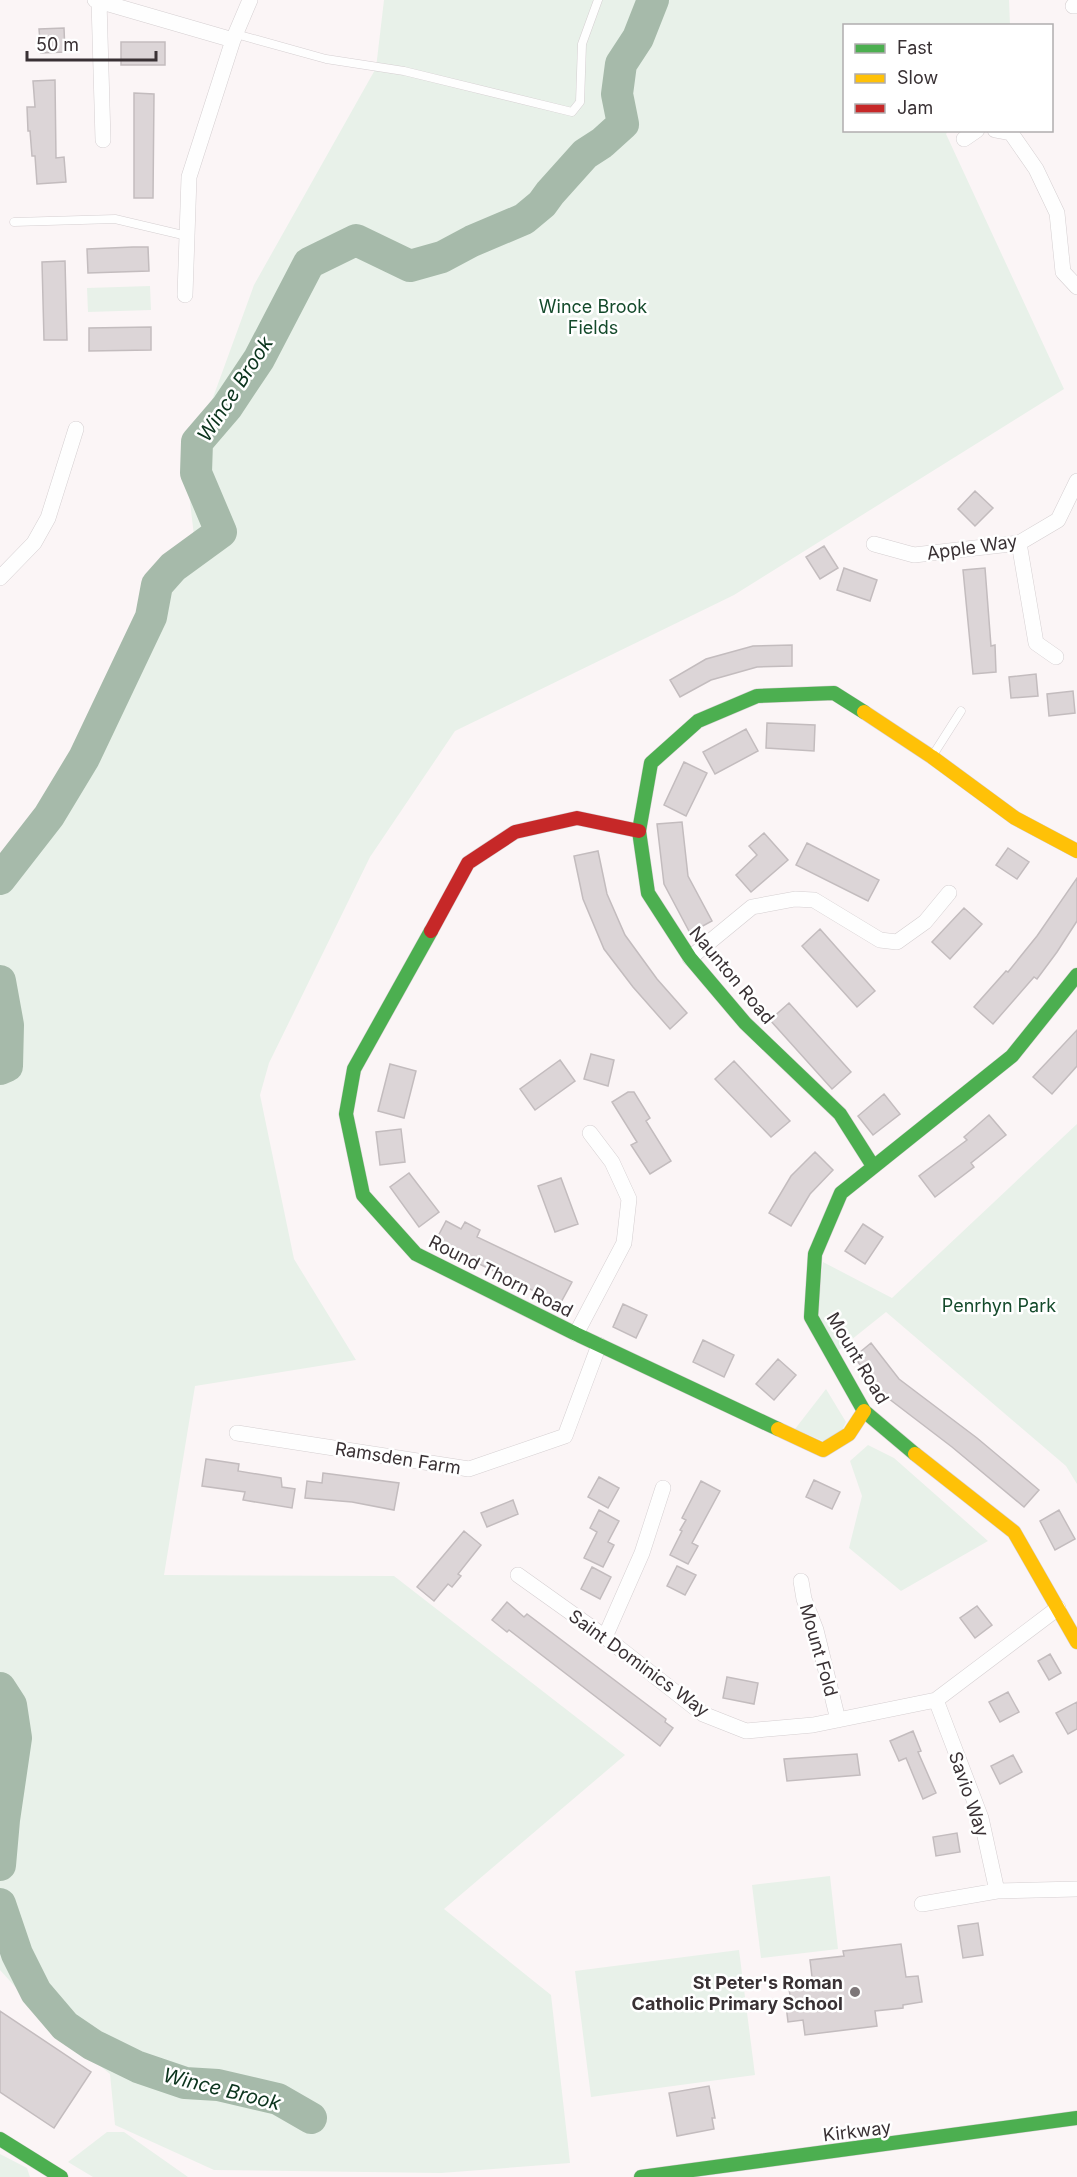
<svg xmlns="http://www.w3.org/2000/svg" width="1077" height="2177" font-family="Inter,sans-serif">
<style>
.green{fill:#e8f1e9}
.lines{fill:none;stroke-linecap:round;stroke-linejoin:round}
.river{stroke:#a6baaa;stroke-width:32}
.building{fill:#dcd5d7;stroke:#c3bcbe;stroke-width:1.5}
.lane-casing{stroke:#d5cfd1;stroke-width:9}
.street-casing{stroke:#d5cfd1;stroke-width:16}
.fast-casing{stroke:#d5cfd1;stroke-width:15}
.slow-casing{stroke:#d5cfd1;stroke-width:15}
.jam-casing{stroke:#d5cfd1;stroke-width:15}
.lane{stroke:#fefefe;stroke-width:8}
.street{stroke:#fefefe;stroke-width:15}
.fast{stroke:#4caf50;stroke-width:14}
.slow{stroke:#ffc107;stroke-width:14}
.jam{stroke:#c62828;stroke-width:14}
.poi-dot{fill:#7d7678;stroke:#fff;stroke-width:2}
.labels{text-anchor:middle;dominant-baseline:central;stroke-width:5;stroke-linejoin:round;paint-order:stroke}
.park-label{font-size:18px;fill:#144a2b;stroke:#fff}
.street-label{font-size:18px;fill:#393134;stroke:#fff}
.poi-label{font-size:18px;font-weight:bold;fill:#393134;stroke:#fff;text-anchor:end}
.water-label{font-size:20px;font-style:italic;fill:#0b341d;stroke:#fff}
</style>
<rect width="100%" height="100%" fill="#fbf5f6"/>
<!-- green -->
<path class="green" d="M384,0H1009L1010,25L844,26V130L948,131L946,134L1064,389L734,595L455,731L370,857L269,1063L260,1095L294,1259L356,1360L195,1386L164,1575L394,1576L625,1755L444,1909L551,1995L570,2163L441,2173L214,2170L115,2125L110,2074L48,2023L0,1970V1770L3,1756L2,1701L0,1699V865L50,799L87,735L124,664L145,604L152,576L195,544L184,451L207,414L254,285L376,68Z
M150,286L151,310L88,312L87,288Z
M1077,1124V1484L1066,1466L886,1312L836,1352L816,1318L823,1262L892,1298Z
M826,1389L846,1422L839,1436L823,1441L795,1429Z
M868,1445L894,1458L988,1541L901,1591L849,1548L862,1496L850,1461Z
M830,1876L838,1949L761,1958L752,1885Z
M739,1950L755,2075L591,2097L575,1971Z
M107,2132H124L188,2177H93L68,2162Z
M0,2154L27,2168L30,2177H0Z"/>
<g class="lines">
<!-- river -->
<path class="river" d="M0,879L49,816L84,758L151,617L157,585L173,567L221,532L196,473L197,442L227,407L259,359L309,263L356,240L410,266L442,257L472,241L524,219L542,204L550,193L585,154L602,143L623,124L617,94L621,64L638,38L653,0
M0,981L8,1025L7,1066L0,1069
M0,1688L11,1705L16,1738L4,1820L0,1865
M0,1904L17,1954L36,1992L65,2026L93,2045L138,2067L185,2083L218,2085L278,2099L311,2118"/>
</g>
<!-- building -->
<path class="building" d="M64,28L65,52L41,53L39,29Z
M121,42H165V65H121Z
M55,80L56,158L64,157L66,182L37,184L35,156H32L30,131H28L27,107H35L33,81Z
M134,93L154,94L153,198H134Z
M133,247H148L149,271L88,273L87,249Z
M65,261L67,340H44L42,262Z
M151,327V350L89,351V328Z
M975,491L993,508L975,526L958,509Z
M824,546L838,568L820,579L806,557Z
M844,568L877,580L870,601L837,590Z
M985,568L991,646L995,645L996,672L973,674L963,570Z
M792,645V666L757,667L711,680L680,697L670,680L706,659L753,646Z
M1036,674L1038,696L1011,698L1009,677Z
M1073,691L1075,713L1049,716L1047,694Z
M767,723L815,725L814,751L766,748Z
M746,729L758,751L715,774L703,752Z
M684,762L707,773L686,816L664,805Z
M682,822L688,876L712,921L690,933L664,884L657,824Z
M764,833L788,860L751,892L736,875L757,855L749,846Z
M807,843L879,880L868,901L796,865Z
M1008,848L1029,862L1017,879L996,865Z
M598,851L607,894L625,935L657,979L687,1013L670,1029L633,987L604,949L583,899L574,856Z
M1077,878V921L1057,952L1037,979L1034,977L993,1024L974,1007L1006,971L1008,972L1037,936Z
M964,908L982,924L950,959L932,942Z
M820,929L875,991L857,1007L802,946Z
M789,1003L851,1072L832,1089L770,1020Z
M1077,1030V1066L1052,1094L1033,1077Z
M591,1054L614,1060L608,1086L584,1079Z
M560,1060L575,1081L535,1110L520,1089Z
M734,1061L790,1121L771,1137L715,1079Z
M390,1064L416,1071L404,1118L378,1111Z
M628,1092H634L650,1118L646,1121L671,1161L650,1174L631,1145L637,1142L612,1102Z
M884,1094L900,1114L873,1135L858,1116Z
M989,1115L1006,1135L971,1163L974,1167L935,1197L919,1176L967,1140L964,1137Z
M401,1129L405,1162L380,1165L376,1132Z
M815,1152L833,1170L810,1194L791,1226L769,1213L791,1176Z
M409,1173L439,1212L419,1227L390,1187Z
M561,1178L578,1224L555,1232L538,1186Z
M446,1221L461,1229L465,1222L480,1230L477,1237L572,1282L560,1304L435,1242Z
M863,1224L883,1237L865,1264L845,1251Z
M623,1304L647,1315L636,1338L613,1327Z
M703,1340L734,1355L724,1377L693,1362Z
M871,1343L899,1379L977,1438L1039,1490L1024,1507L952,1447L884,1395L854,1357Z
M778,1359L796,1375L774,1400L756,1384Z
M206,1459L239,1464L238,1471L281,1478L282,1487L295,1489L292,1508L243,1500L245,1492L202,1486Z
M323,1473L399,1483L394,1510L352,1502L305,1498L307,1481L322,1483Z
M599,1477L619,1488L608,1508L588,1497Z
M814,1480L840,1492L832,1509L806,1497Z
M701,1481L720,1491L692,1543L698,1546L688,1564L670,1555L682,1531L680,1530L686,1520L682,1518Z
M513,1500L518,1514L487,1527L481,1513Z
M599,1510L619,1521L608,1542L614,1545L603,1567L584,1558L597,1532L590,1528Z
M1059,1510L1075,1539L1055,1550L1040,1521Z
M464,1531L481,1545L458,1574L461,1576L452,1587L448,1584L434,1601L417,1587Z
M677,1566L696,1575L685,1595L667,1586Z
M592,1567L611,1577L600,1599L581,1589Z
M507,1602L524,1617L527,1614L666,1719L665,1722L673,1728L660,1746L509,1630L507,1632L492,1620Z
M977,1606L992,1625L975,1638L960,1618Z
M1050,1654L1061,1673L1049,1680L1038,1661Z
M727,1677L758,1683L754,1704L723,1698Z
M1008,1692L1019,1712L1000,1722L989,1702Z
M1077,1702V1729L1068,1734L1056,1713Z
M913,1731L921,1751L918,1752L936,1793L923,1799L906,1758L899,1761L890,1741Z
M857,1754L860,1775L787,1781L784,1759Z
M1013,1755L1022,1772L1000,1784L991,1766Z
M957,1833L960,1852L936,1856L933,1837Z
M978,1923L983,1955L963,1958L958,1926Z
M901,1944L906,1977L918,1976L922,2002L903,2005V2008L875,2011L877,2026L805,2035L803,2020L788,2022L785,1997L790,1996L789,1988L813,1985L810,1960L844,1956L843,1951Z
M0,2011L91,2072L54,2128L0,2092Z
M709,2086L715,2118H712L714,2129L677,2136L669,2093Z"/>
<g class="lines">
<defs>
<path id="lane" d="M236,34L326,59L404,71L572,112L580,102L582,44L598,0
M14,222L115,219L187,236
M933,755L961,711"/>
<path id="street" d="M95,0L233,40
M99,1L103,140
M1073,6H1077
M995,130L1011,133L1036,169L1057,213L1063,272L1077,287
M964,139L977,130
M185,295L189,177L233,40L250,0
M1019,543L1036,643L1056,657
M874,544L914,555L1019,543L1058,520L1077,481
M0,578L34,543L48,518L76,429
M690,958L752,907L795,899L814,900L880,940L897,942L925,922L949,893
M576,1334L624,1243L629,1199L612,1162L590,1133
M237,1433L469,1469L565,1436L599,1345
M518,1575L605,1637L703,1714L746,1731L813,1725L936,1700L1058,1608
M801,1581L804,1599L816,1630L838,1720
M605,1637L642,1553L663,1488
M936,1700L981,1818L997,1891
M922,1904L997,1891L1077,1889"/>
<path id="fast" d="M864,712L834,693L757,696L698,721L651,763L639,831L648,893L690,958L745,1023L840,1114L873,1166
M431,931L354,1069L346,1114L363,1195L416,1254L576,1334L778,1429
M915,1454L864,1411L811,1317L815,1254L841,1193L1012,1056L1077,975
M0,2139L61,2177
M641,2177L1077,2118"/>
<path id="slow" d="M864,712L932,757L1015,818L1077,851
M778,1429L823,1450L849,1434L864,1411
M915,1454L1014,1532L1077,1642"/>
<path id="jam" d="M431,931L468,863L515,832L577,818L639,831"/>
</defs>
<!-- lane casing -->
<use href="#lane" class="lane-casing"/>
<!-- street casing -->
<use href="#street" class="street-casing"/>
<!-- fast casing -->
<use href="#fast" class="fast-casing"/>
<!-- slow casing -->
<use href="#slow" class="slow-casing"/>
<!-- jam casing -->
<use href="#jam" class="jam-casing"/>
<!-- lane -->
<use href="#lane" class="lane"/>
<!-- street -->
<use href="#street" class="street"/>
<!-- fast -->
<use href="#fast" class="fast"/>
<!-- slow -->
<use href="#slow" class="slow"/>
<!-- jam -->
<use href="#jam" class="jam"/>
</g>
<!-- markers -->
<circle class="poi-dot" cx="855" cy="1992" r="6"/>
<g class="labels">
<!-- park labels -->
<g class="park-label">
<text x="593" y="306">Wince Brook<tspan x="593" dy="21">Fields</tspan></text>
<text x="999" y="1305">Penrhyn Park</text>
</g>
<!-- street labels -->
<g class="street-label">
<text transform="translate(972 547) rotate(-8)">Apple Way</text>
<text transform="translate(732 975) rotate(50)">Naunton Road</text>
<text transform="translate(501 1276) rotate(27)">Round Thorn Road</text>
<text transform="translate(858 1358) rotate(59)">Mount Road</text>
<text transform="translate(398 1458) rotate(9)">Ramsden Farm</text>
<text transform="translate(819 1650) rotate(74)">Mount Fold</text>
<text transform="translate(639 1663) rotate(36)">Saint Dominics Way</text>
<text transform="translate(969 1794) rotate(71)">Savio Way</text>
<text transform="translate(857 2131) rotate(-7)">Kirkway</text>
</g>
<!-- poi labels -->
<g class="poi-label">
<text x="843" y="1982">St Peter's Roman<tspan x="843" dy="21">Catholic Primary School</tspan></text>
</g>
<!-- water labels -->
<g class="water-label">
<text transform="translate(235 389) rotate(-57)">Wince Brook</text>
<text transform="translate(222 2089) rotate(14)">Wince Brook</text>
</g>
</g>
<!-- legend -->
<rect x="843" y="24" width="210" height="108" fill="#ffffff" stroke="#b0adae" stroke-width="1.5"/>
<rect x="855" y="44" width="30" height="9" fill="#4caf50" stroke="#b0adae" stroke-width="1.5"/>
<text x="897" y="54" font-size="18" fill="#393134">Fast</text>
<rect x="855" y="74" width="30" height="9" fill="#ffc107" stroke="#b0adae" stroke-width="1.5"/>
<text x="897" y="84" font-size="18" fill="#393134">Slow</text>
<rect x="855" y="104" width="30" height="9" fill="#c62828" stroke="#b0adae" stroke-width="1.5"/>
<text x="897" y="114" font-size="18" fill="#393134">Jam</text>
<!-- scale -->
<path d="M27 51v9h129v-9" fill="none" stroke="#393134" stroke-width="3"/>
<text x="36" y="51" font-size="18" fill="#393134" stroke="#ffffff" stroke-width="4.5" paint-order="stroke">50 m</text>
</svg>
